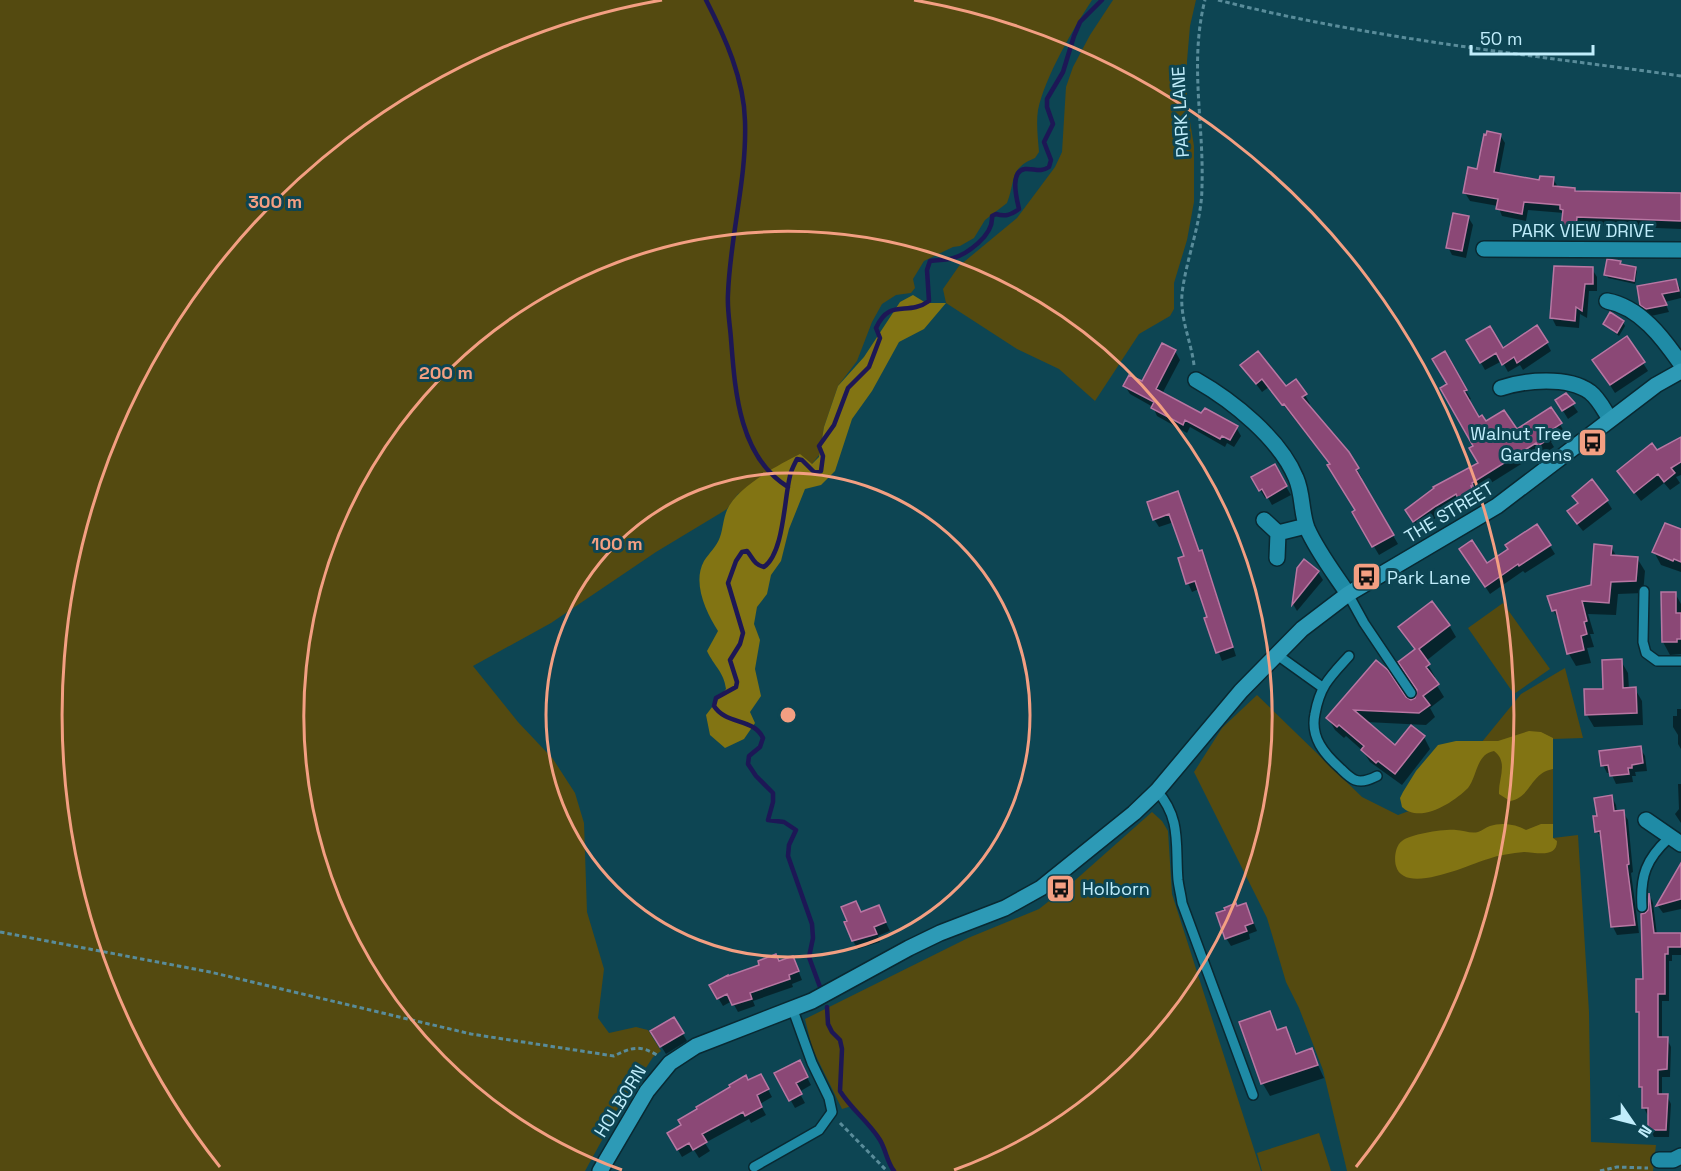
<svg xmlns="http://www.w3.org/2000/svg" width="1681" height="1171" font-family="'Space Grotesk',sans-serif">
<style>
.green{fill:#544a10}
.forest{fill:#827413}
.shadow{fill:#0007}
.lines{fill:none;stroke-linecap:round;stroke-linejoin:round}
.stream{stroke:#1d1756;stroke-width:4.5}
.building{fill:#8b4876;stroke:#b877a3;stroke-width:1.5}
.lane-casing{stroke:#092932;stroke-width:12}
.street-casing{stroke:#092932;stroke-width:18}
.secondary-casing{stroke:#092932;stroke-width:18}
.path{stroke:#598c9a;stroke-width:3;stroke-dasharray:4.5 3;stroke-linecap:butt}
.lane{stroke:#1f8ba6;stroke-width:9}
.street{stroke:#1f8ba6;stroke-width:15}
.secondary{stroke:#2d9ab6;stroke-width:15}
.ring{fill:none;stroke:#f39f82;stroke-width:3}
.labels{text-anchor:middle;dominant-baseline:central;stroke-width:6;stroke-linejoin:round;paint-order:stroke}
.street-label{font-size:18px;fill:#c0edfb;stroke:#0d4553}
.poi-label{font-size:18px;fill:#c0edfb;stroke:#0d4553;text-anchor:start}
.centre{fill:#f39f82;stroke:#0d4553;stroke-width:3}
.ring-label{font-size:18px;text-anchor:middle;font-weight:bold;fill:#f39f82;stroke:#0d4553;stroke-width:6;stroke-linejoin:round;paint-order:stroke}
</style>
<rect width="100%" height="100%" fill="#0d4553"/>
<!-- green -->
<path class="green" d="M0,0H1092C1073,29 1045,77 1038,110C1036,123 1038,139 1039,152L1035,158C1008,169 1016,181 1007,203L985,220L974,238L960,246L953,247L924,261L913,279L915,288L911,293L896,295L882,304L872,322L857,361L838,386L824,427L820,454L812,464L738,494L727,509L719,514L656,552L551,623L473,666L518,722L553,759L575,793L584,823L587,912L604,969L598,1018L609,1033L636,1027L648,1030L661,1051L653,1057L618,1111L585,1171H0Z
M1113,0H1196L1190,26L1187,61V103L1194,146V202L1187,240L1174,283V309L1170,316L1139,334L1095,401L1059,369L1017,349L946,303L943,289L959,266L1017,218L1055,167L1062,152L1066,87L1073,67L1090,35Z
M1503,603L1550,669L1514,694L1468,628Z
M1565,668L1583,738L1553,739V838L1578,835L1589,1012L1591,1142L1656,1145L1653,1171H1347L1323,1070L1299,1008L1286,982L1267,918L1194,772L1222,728L1257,695L1362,797L1398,815L1433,802L1521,694Z
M1152,812L1162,821L1168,831L1172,894L1261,1171H894C887,1162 886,1150 880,1140C872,1128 861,1118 852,1106L842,1109L812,1048L805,1019L968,938L1039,909L1072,883Z
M1319,1133L1331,1171H1262L1257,1153Z"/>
<!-- forest -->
<path class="forest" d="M913,295L926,303H946L924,329L899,342L872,391L852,419L835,471L821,485L805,489L789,529L781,561L771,575L767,594L757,607L754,624L760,640L755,669L761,696L750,712L755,723L744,739L725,748L710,735L706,715L726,689C724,672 714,666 707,651L718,631C706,612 692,583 704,561C709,553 717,546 720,537C723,529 723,519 727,510C737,487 778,465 800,454L812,464L819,457L824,427L838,386L864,357L900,302Z
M1529,731L1541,732L1553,738V769C1530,773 1531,798 1510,801L1499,794C1498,779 1509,762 1494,751C1476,754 1477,777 1468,788C1453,803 1420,824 1402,807L1400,798L1403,792L1416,771L1438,745L1456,741H1498Z
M1541,824H1553V838L1557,841C1557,859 1535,852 1524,852C1512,853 1499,855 1488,859C1470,864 1404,896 1396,866C1394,859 1395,846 1402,841C1411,834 1444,829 1456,830C1463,830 1471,834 1478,832C1482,831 1486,827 1490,826C1501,822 1516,824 1526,830Z"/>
<!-- shadow -->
<path class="shadow" d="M1500,135L1505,143L1499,174L1541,182L1553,179L1558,187L1576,193L1681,195V229L1581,225L1580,237L1567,236L1563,228L1564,213L1528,210L1526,221L1502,216L1498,206L1470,201L1465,193Z
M1468,217L1473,225L1466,258L1452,255L1448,247Z
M1620,263L1622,266L1635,268L1637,271L1635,284L1608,278L1606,274Z
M1592,269L1597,277V291H1589L1587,318L1580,314L1579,328L1556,326L1552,318Z
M1676,280L1680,288L1681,298L1665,302L1669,312L1651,316L1646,312L1642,305Z
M1623,322L1625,326L1619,336L1604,324Z
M1468,340L1502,350L1547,343L1551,351L1523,370L1520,365L1508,372L1502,361L1485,370Z
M1175,351L1180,360L1162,394L1202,415L1236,427L1241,436L1234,447L1227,443L1225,447L1190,427L1187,433L1157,416L1153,407L1130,394L1125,386L1142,383Z
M1444,353L1471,399L1468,401L1478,419L1486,423L1516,431L1551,409L1565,433L1551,442L1554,447L1544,454L1542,451L1475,493L1476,495L1474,496L1479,504L1467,511L1462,502L1441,514L1419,530L1412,519L1480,463L1449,385Z
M1643,363L1648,371L1615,393L1599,368Z
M1242,365L1286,388L1305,395L1310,404L1308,406L1348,453L1362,478L1360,479L1398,544L1379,555L1354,513L1357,511L1331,465L1269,387L1262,392Z
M1566,395L1578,412L1568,419L1557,401Z
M1681,438V475L1676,477L1680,483L1670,490L1664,483L1641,501L1619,472Z
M1274,466L1291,495L1272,505L1267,496L1265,498L1253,478Z
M1178,493L1200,552L1206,560L1236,656L1222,661L1206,619L1208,618L1199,589L1192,592L1188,583L1186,557L1174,522L1159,527L1154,519Z
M1574,496L1607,501L1612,509L1583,531L1574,520L1578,505Z
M1681,532V572L1661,565L1654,552Z
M1550,546L1555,554L1525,573L1523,571L1490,594L1466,557L1487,565Z
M1611,547L1617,557L1637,558L1645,571L1643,593L1618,594L1616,615L1588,614L1594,634H1590L1594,647L1587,648L1591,663L1576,666L1569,654L1561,624L1553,610L1592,586Z
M1299,568L1318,572L1323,580L1297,611L1293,604Z
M1675,593L1681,604V654L1670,655L1663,642Z
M1449,625L1456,637L1426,661L1435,677L1433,679L1444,697L1430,708L1435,717L1426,725L1366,722L1395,747L1424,737L1430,749L1402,785L1370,762L1363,751L1346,736L1344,738L1335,730L1328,718L1376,662L1405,698L1411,701L1417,699L1418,691L1416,651L1400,627Z
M1621,661L1628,673L1629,689H1635L1642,701L1643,725L1594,727L1587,715Z
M1677,709H1681V749L1678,744V735L1673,727V716H1677Z
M1640,748L1645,756L1647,771L1635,772L1636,776H1632L1633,782L1616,784L1611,773H1607L1603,765Z
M1678,784H1681V823L1675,814L1679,809Z
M1612,797L1616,805L1617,812H1623L1628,820L1633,872L1631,873L1639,933L1617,935L1613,927L1603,839L1596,831L1598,818Z
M1677,872L1681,874V909L1663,913L1658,906Z
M1651,898L1653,903L1657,935H1681V955H1672V961H1669V1001H1662V1039H1667L1671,1047L1670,1077H1662V1096H1667L1671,1104L1669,1137H1654L1650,1129L1648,1116L1644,1108V1093L1640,1087V1017L1637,1011L1644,981Z
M1246,904L1257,931L1249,934L1250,939L1231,946L1226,938L1237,907Z
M878,907L890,931L878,936L880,942L858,949L853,941L861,914Z
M779,963L796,965L802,980L792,984L793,987L753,1001L755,1006L738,1012L732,1001L723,1006L711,986Z
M1269,1013L1278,1031L1286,1028L1298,1055L1311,1050L1324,1078L1270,1096L1263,1084L1241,1023Z
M674,1019L687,1041L666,1054L652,1032Z
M799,1062L811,1085L799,1092L805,1103L795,1108L776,1074Z
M748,1082L765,1084L772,1097L760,1104L766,1115L751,1123L749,1119L705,1143L710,1151L699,1158L694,1150L682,1157L669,1134Z"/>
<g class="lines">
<!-- stream -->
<path class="stream" d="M706,0C725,37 744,79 745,121C747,179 730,236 728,294C727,309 730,325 731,339C735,391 739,457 788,487
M820,987L809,957L813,938L812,924L788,856L789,845L796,830L784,822L768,820L773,802V793L756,776L748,764L749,756L760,747L763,738C754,718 726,725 714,706L716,698L736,687L737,682L730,660L740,644L743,633L728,583L736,561L742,552L747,551C753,558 754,565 764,567C784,553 784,499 790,476C791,470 794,465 797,459L802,460L815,473L821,471L823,456L819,446L834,425L848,388L869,367L880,338L876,328C890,297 907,317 929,301L927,270L930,261C937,260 943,260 950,259C967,255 994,235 992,216L996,214C1005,217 1011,215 1019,209C1017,200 1009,171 1025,169C1034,168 1040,173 1049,167L1051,160L1044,142L1053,124L1047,107V99L1063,72L1074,36L1080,22L1102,0
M827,1007L828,1024L832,1032L840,1040L842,1049L840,1091C851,1109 869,1122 880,1140C886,1150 887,1162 894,1171"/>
</g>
<!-- building -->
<path class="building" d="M1487,131L1501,134L1494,172L1539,180L1540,176L1554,177L1553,186L1575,188V191L1681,193V221L1577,217L1576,229L1561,228L1563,210L1560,209V205L1524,202L1522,214L1496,209L1498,199L1463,193L1468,167L1477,169L1484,134L1486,135Z
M1453,213L1469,216L1462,251L1446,248Z
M1607,259L1621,261L1620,264L1636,267L1634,281L1604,275Z
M1554,266L1593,267V284H1585L1582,311L1576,307L1575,321L1550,318Z
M1676,279L1679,291L1662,294L1667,305L1646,309L1640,305L1637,286Z
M1610,312L1624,321L1617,333L1603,324Z
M1537,325L1548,342L1517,363L1514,357L1502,365L1496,353L1480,363L1466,340L1490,326L1503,348Z
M1627,336L1645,362L1610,385L1592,360Z
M1162,343L1176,350L1156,389L1201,413L1205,408L1238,426L1230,440L1222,436L1220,439L1185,420L1183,425L1151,408L1154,402L1123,386L1129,375L1142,381Z
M1258,351L1286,386L1296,379L1307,394L1302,397L1349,452L1359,468L1356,470L1394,535L1372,547L1352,512L1355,510L1327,465L1330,464L1284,404L1282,405L1262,379L1256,384L1240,365Z
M1445,351L1467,390L1464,391L1479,417L1482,415L1486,421L1504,410L1517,429L1551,407L1562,423L1547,433L1550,438L1538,446L1536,443L1472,483L1473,486H1471L1475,495L1460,503L1456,494L1436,506L1413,522L1405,510L1434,488L1433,487L1478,463L1469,448L1473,446L1440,388L1447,384L1432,359Z
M1566,393L1575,403L1562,411L1555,400Z
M1681,437V462L1671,468L1675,473L1664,482L1658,474L1634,493L1617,471L1652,443L1657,450Z
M1275,464L1287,486L1267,498L1262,489L1259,491L1251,477Z
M1592,479L1608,500L1577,524L1567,511L1578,503L1572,496Z
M1178,491L1199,551L1202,550L1233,647L1216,653L1204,618L1207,617L1195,581L1186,584L1178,558L1184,556L1169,514L1153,520L1147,502Z
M1665,523L1681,529V562L1674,559L1673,561L1652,552Z
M1537,524L1551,545L1519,566L1518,564L1485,587L1459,549L1472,540L1487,563L1508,549L1505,545Z
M1594,544L1612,546L1611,555L1638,557L1636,581L1611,582L1609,603L1582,601L1587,621L1584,622L1587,634L1581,636L1584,650L1567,654L1556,610L1552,611L1547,596L1591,585Z
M1304,559L1319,571L1292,605L1297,568Z
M1661,592H1676V613H1681V639H1677V642H1662Z
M1432,601L1450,625L1419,649L1430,664L1426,667L1439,684L1423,696L1430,705L1419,713L1354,710L1395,745L1411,725L1425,736L1395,774L1378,761L1376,763L1361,750L1364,746L1339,725L1337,727L1326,718L1376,660L1388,670L1406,697L1411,700L1415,698L1417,690L1398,662L1415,649L1398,627Z
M1622,659L1623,688L1636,687L1637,713L1585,715L1584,689H1603L1602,660Z
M1641,746L1643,763L1632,765V768H1628L1629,774L1610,776L1608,765L1601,766L1599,751Z
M1612,795L1614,811L1624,810L1629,864L1627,865L1635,925L1611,927L1600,831L1595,832L1593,816H1597L1594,798Z
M1681,863V899L1656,906Z
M1649,893L1654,933H1681V947H1668V954H1665V994H1658V1037H1668L1667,1069L1658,1070V1094H1668L1666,1130H1648V1108H1642V1087H1639V1012H1636V979H1643L1641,914L1645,913L1648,910Z
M856,901L861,912L879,905L886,922L874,927L877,934L852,941L844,922L847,921L841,907Z
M1236,903L1237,906L1246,903L1253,923L1245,926L1247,931L1225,939L1216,913L1225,910L1224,908Z
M776,954L779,961L793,956L799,971L789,975L790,979L750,993L752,999L732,1005L727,994L717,999L709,985L728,975V976L759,965L758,961Z
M1270,1011L1277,1030L1286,1027L1296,1054L1312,1048L1318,1065L1261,1084L1239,1022Z
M674,1017L684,1033L660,1047L650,1031Z
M800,1060L808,1077L796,1083L802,1094L789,1101L774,1073Z
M761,1074L769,1089L757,1095L762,1107L745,1116L743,1112L702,1134L707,1142L693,1150L689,1143L677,1150L667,1133L681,1125L678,1120L697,1109L696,1107L730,1087L729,1085L746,1075L748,1080Z"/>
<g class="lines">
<defs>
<path id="lane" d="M1644,591L1643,642L1646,653L1657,661H1681
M1348,594L1364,623L1411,693
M1276,654L1322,687
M1349,656C1331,676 1320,685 1315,714C1310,737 1324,754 1341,769C1345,773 1350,778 1355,780C1363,783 1371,779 1377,776
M1157,791C1182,819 1175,846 1178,880C1179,888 1181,895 1182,903L1253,1095
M1642,907C1640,876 1646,859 1669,838
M754,1167L819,1130L832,1112L829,1098L812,1063L793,1010"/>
<path id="street" d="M1484,249L1681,250
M1607,301C1640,307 1663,338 1681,364
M1196,380C1233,401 1280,439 1296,478C1303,494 1301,512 1307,528C1317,551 1334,573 1348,594
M1501,388C1525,380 1568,376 1590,392C1599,399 1604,410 1610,419
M1264,520L1278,533L1277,558
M1278,533L1306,526
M1646,820L1681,844
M1659,1160H1673L1681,1156"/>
<path id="secondary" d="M600,1171L647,1091L670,1063L696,1046L812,1001L909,948L940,933L1005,908L1041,888L1134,813L1157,791L1241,691L1302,629L1348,594L1497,506L1656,385L1681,371"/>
</defs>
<!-- lane casing -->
<use href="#lane" class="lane-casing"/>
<!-- street casing -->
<use href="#street" class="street-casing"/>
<!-- secondary casing -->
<use href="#secondary" class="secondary-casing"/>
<!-- path -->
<path class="path" d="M1218,0C1370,39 1526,54 1681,76
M1194,365C1191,341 1180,319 1182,294C1186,258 1202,223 1202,186C1204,123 1189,62 1205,0
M0,932L210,972L471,1034L614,1056C632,1047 640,1045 657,1055
M840,1123L887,1171
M1600,1171L1617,1167L1648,1168"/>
<!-- lane -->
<use href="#lane" class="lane"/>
<!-- street -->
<use href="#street" class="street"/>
<!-- secondary -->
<use href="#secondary" class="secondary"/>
</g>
<!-- distance rings -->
<g class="ring">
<circle cx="788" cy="715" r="242"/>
<path d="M622 1170A484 484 0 1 1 954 1170"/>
<path d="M220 1167A726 726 0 0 1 662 0M914 0A726 726 0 0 1 1356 1167"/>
</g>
<!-- icons -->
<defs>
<symbol id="bus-square" viewBox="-11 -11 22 22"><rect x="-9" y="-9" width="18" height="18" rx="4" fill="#f39f82" stroke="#0d4553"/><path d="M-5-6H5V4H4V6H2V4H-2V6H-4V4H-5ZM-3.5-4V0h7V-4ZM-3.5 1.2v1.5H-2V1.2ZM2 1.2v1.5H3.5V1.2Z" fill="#111"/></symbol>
</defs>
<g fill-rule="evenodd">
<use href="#bus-square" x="1576" y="426" width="33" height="33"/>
<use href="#bus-square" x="1350" y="560" width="33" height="33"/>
<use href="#bus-square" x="1044" y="872" width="33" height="33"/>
</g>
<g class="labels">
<!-- street labels -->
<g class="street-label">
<text transform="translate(1180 112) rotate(-93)">PARK LANE</text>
<text x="1583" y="230">PARK VIEW DRIVE</text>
<text transform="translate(1449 512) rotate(-31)">THE STREET</text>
<text transform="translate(620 1101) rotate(-58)">HOLBORN</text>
</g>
<!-- poi labels -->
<g class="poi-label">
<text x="1572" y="433" text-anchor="end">Walnut Tree<tspan x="1572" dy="21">Gardens</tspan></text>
<text x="1387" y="577">Park Lane</text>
<text x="1082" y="888">Holborn</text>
</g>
</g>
<circle cx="788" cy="715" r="9" class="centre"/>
<g class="ring-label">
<text x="275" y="208">300 m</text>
<text x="446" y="379">200 m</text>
<text x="617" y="550">100 m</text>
</g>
<!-- north arrow -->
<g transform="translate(1633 1123) rotate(125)" stroke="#0d4553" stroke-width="4.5" paint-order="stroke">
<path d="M0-4.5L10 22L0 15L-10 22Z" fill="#c0edfb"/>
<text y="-9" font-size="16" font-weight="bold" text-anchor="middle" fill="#c0edfb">N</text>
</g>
<!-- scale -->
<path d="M1471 45v9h122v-9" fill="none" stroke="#c0edfb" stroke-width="3"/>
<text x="1480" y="45" font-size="18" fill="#c0edfb" stroke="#0d4553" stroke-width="4.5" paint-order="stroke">50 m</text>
</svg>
